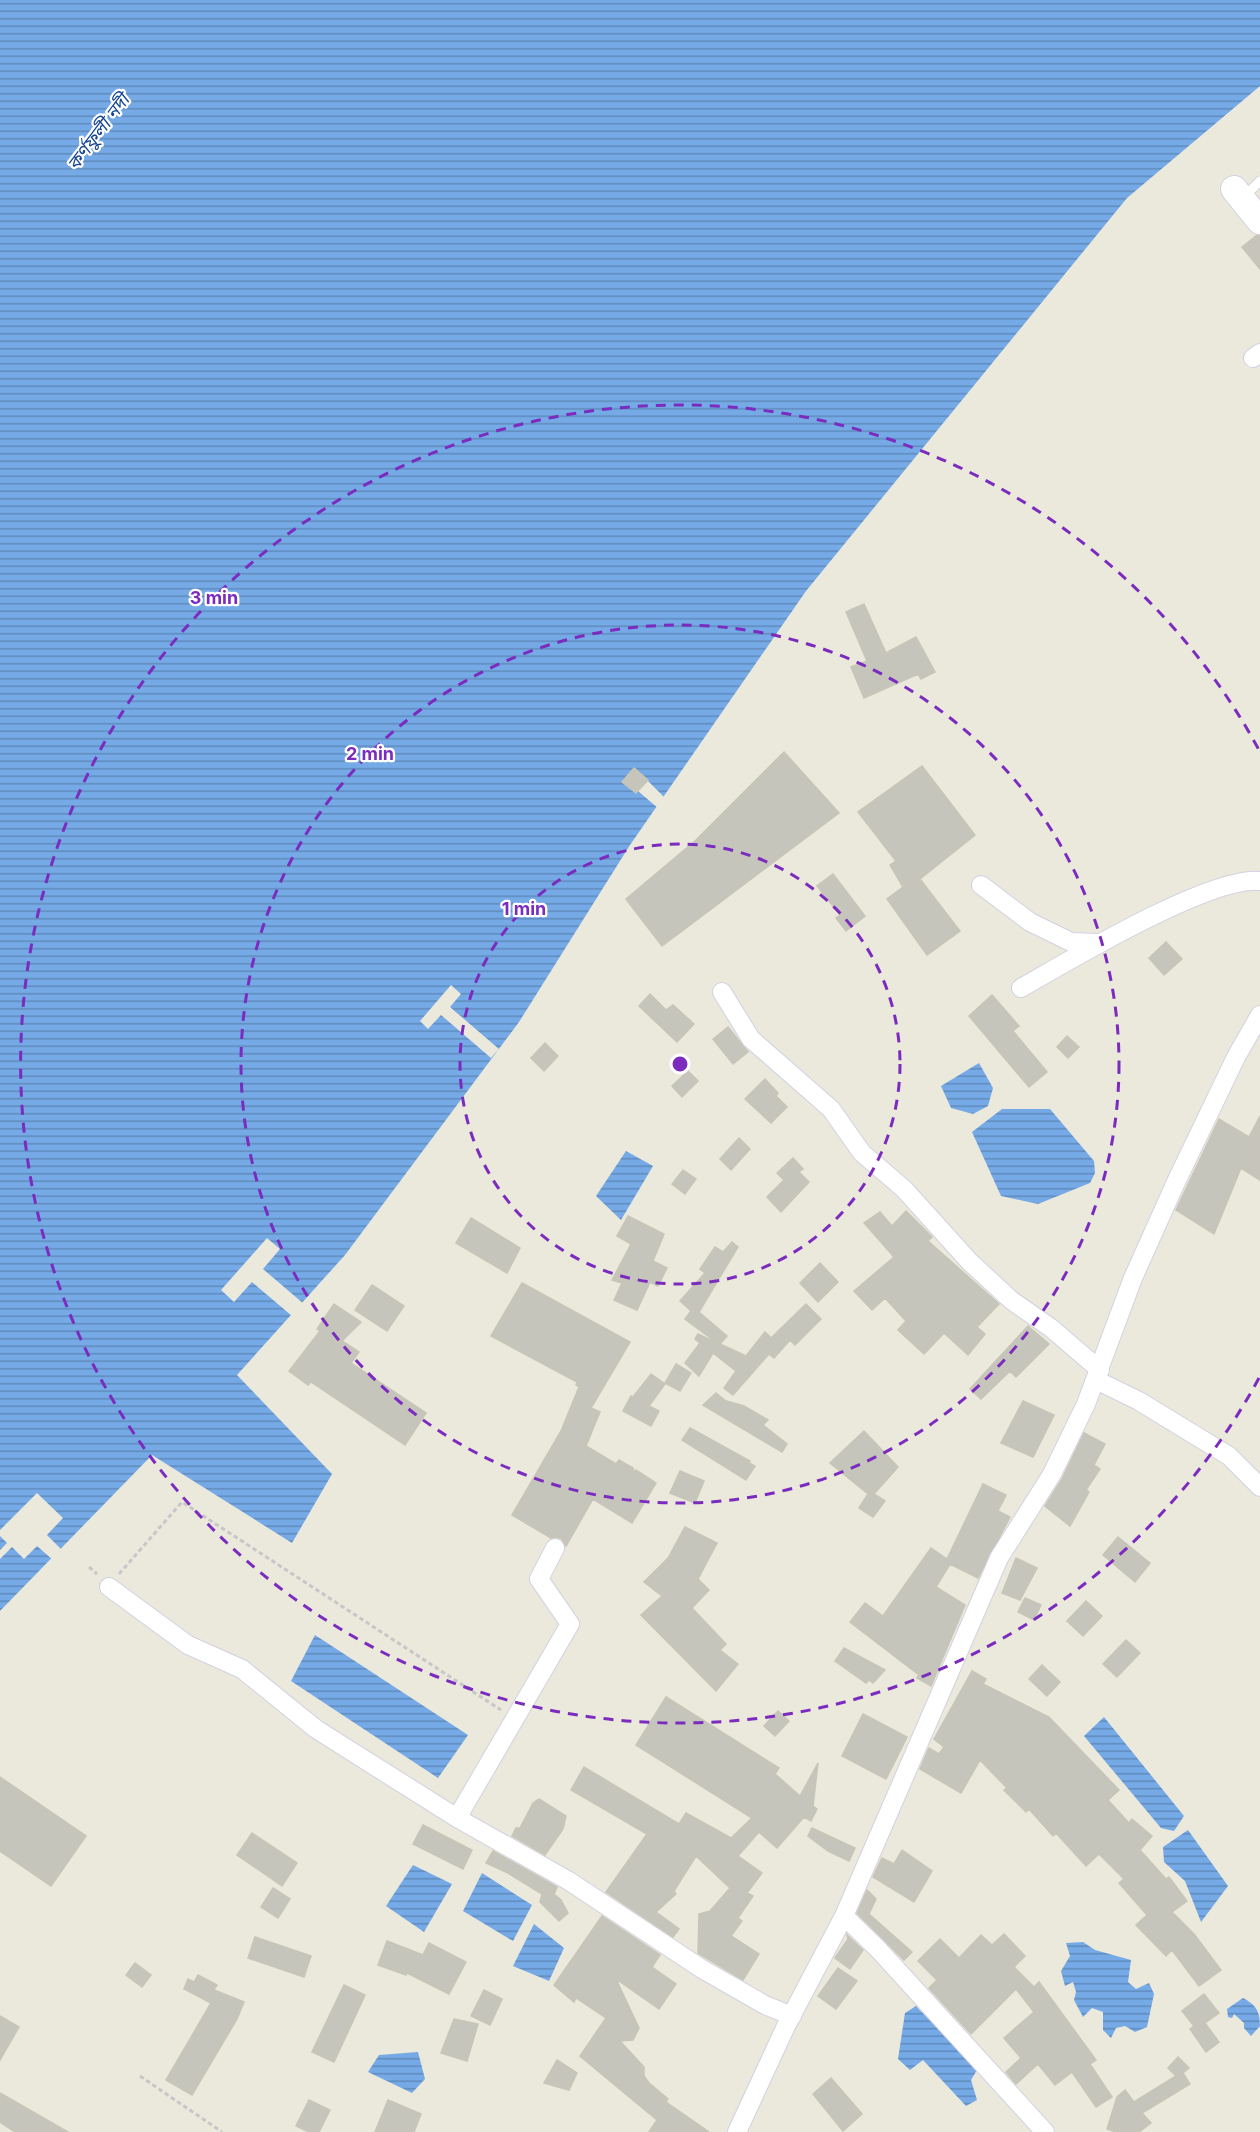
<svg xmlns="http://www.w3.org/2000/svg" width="1260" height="2132" font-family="Inter,'Noto Sans Bengali',sans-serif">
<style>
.water{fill:url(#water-rules)}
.pier{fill:#ebe8dc}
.building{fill:#c6c5bc;stroke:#c6c5b6;stroke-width:1.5}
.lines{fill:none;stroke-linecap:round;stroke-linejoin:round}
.service-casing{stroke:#d3d1e1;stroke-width:11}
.minor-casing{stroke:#d3d1e1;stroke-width:20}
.secondary-casing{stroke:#d3d1e1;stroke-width:28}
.path{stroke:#c7c7c7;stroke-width:3;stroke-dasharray:4.5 3;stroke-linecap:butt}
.service{stroke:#fff;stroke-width:9}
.minor{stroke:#fff;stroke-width:18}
.secondary{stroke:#fff;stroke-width:26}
.ring{fill:none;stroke:#7b2cbf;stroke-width:3;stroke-dasharray:10 8}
.labels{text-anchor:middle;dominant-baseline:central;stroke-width:4.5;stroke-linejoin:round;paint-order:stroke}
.water-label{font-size:18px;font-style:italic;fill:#154592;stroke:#fff}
.centre{fill:#7b2cbf;stroke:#fff;stroke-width:3}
.ring-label{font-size:18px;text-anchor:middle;font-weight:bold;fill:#7b2cbf;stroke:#fff;stroke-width:4.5;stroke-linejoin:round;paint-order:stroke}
</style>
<defs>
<pattern id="water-rules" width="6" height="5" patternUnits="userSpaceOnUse" patternTransform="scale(1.5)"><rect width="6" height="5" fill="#75aae7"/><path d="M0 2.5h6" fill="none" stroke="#608abb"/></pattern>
</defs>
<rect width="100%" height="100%" fill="#ebe8dc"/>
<!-- water -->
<path class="water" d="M0,0H1260V86L1127,198L806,591L630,845L519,1022L345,1255L237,1375L332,1474L292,1543L152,1455L0,1611Z
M979,1063L993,1088L988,1106L973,1114L951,1108L941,1086Z
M1002,1109H1050L1094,1161L1095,1173L1090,1183L1038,1204L1001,1196L972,1132Z
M626,1151L653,1166L621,1220L596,1196Z
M315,1635L468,1735L438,1778L291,1681Z
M1104,1717L1184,1816L1174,1831L1161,1828L1084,1736Z
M1188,1830L1228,1886L1201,1922L1185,1881L1164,1862L1163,1847Z
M413,1865L452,1884L424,1932L386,1906Z
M482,1873L532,1905L513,1941L463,1911Z
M534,1924L564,1948L549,1981L513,1966Z
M1083,1942L1095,1950L1131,1960L1128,1982L1136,1989L1149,1983L1154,1994L1147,2027L1135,2032L1125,2026L1116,2028L1111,2038L1103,2030V2012L1092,2008L1083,2017L1074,2000L1076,1992L1073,1982L1065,1986L1061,1971L1070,1956L1066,1943Z
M1243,1998C1256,2005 1260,2011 1260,2026L1251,2036L1244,2028V2023L1234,2014L1232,2018L1228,2017L1227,2009Z
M916,2006L977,2070L971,2080L977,2100L966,2106L923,2060L910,2070L898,2059L905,2013Z
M418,2052L425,2079L412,2093L368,2072L379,2055Z"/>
<!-- pier -->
<path class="pier" d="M635,768L666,799L659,809L638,791L636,793L622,782Z
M451,985L461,994L450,1007L499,1049L491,1058L441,1015L428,1029L420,1021Z
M267,1238L280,1249L263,1269L304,1304L292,1316L252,1282L234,1302L221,1290Z
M37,1493L63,1518L47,1535L62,1550L53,1560L37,1546L24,1559L12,1547L0,1559V1550L7,1543L0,1536V1530Z"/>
<!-- building -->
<path class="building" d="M1257,235L1260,236V269L1242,247Z
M864,604L886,653L916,637L935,672L921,679L918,674L864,698L851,667L867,661L846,612Z
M784,752L839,813L662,946L626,899L696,840Z
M922,766L975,835L920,879L960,931L927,955L887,899L903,887L890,865L896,861L858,812Z
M634,768L648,780L636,793L622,782Z
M833,874L865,916L846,931L836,918L840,915L817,886Z
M1166,942L1182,959L1164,975L1149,958Z
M650,994L666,1010L673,1005L694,1024L677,1042L639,1006Z
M992,995L1019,1026L1013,1031L1047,1072L1029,1087L969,1016Z
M728,1027L748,1052L733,1064L713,1039Z
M1067,1036L1079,1047L1068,1058L1057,1047Z
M545,1043L558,1056L544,1071L531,1058Z
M688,1071L698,1081L682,1097L672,1086Z
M765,1079L778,1093L776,1096L787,1107L771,1123L745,1099Z
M1260,1116V1180L1241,1168L1214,1234L1176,1210L1219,1119L1249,1137Z
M739,1138L750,1149L731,1170L720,1159Z
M793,1158L803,1169L799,1172L809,1182L781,1212L767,1197L784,1180L777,1173Z
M683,1170L696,1179L685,1194L672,1184Z
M906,1211L932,1237L928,1241L999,1304L977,1327L985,1334L968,1355L944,1333L924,1354L898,1330L906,1321L885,1298L872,1310L854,1291L894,1257L864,1223L880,1212L892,1226Z
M628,1216L664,1234L653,1261L667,1268L658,1286L650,1282L637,1310L614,1300L622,1283L612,1280L631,1244L617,1236Z
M471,1218L520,1248L507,1273L456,1243Z
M732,1242L738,1247L699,1312L727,1336L720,1344L746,1356L765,1332L771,1338L806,1304L821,1319L795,1345L790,1340L774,1358L769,1354L733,1395L724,1388L736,1371L713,1353L699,1376L685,1363L700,1343L695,1339L698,1334L717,1343L685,1319L691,1311L680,1301L705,1273L700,1269L715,1247L723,1252Z
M820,1263L838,1282L818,1302L800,1283Z
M522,1283L630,1342L591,1408L600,1412L586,1446L616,1464L619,1460L633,1468L634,1472L636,1470L656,1483L632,1523L593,1499L566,1546L561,1538H551L512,1515L561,1431L579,1387L576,1385L577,1382L491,1336Z
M372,1285L404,1306L387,1331L355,1310Z
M334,1304L361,1322L342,1341L359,1352L351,1363L426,1413L405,1445L311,1382L308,1385L289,1371L320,1331L317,1329Z
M1028,1326L1049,1344L1016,1377L1010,1371L981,1399L970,1389Z
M676,1364L691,1373L680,1391L665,1383Z
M651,1374L665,1384L649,1406L659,1411L651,1426L623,1411L631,1396L633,1397Z
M716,1393L726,1401L744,1406L768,1420L763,1425L787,1444L782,1452L703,1405Z
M1023,1401L1054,1415L1033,1457L1001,1443Z
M690,1428L750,1461L749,1463L755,1466L746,1480L682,1440Z
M864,1431L898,1467L874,1494L885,1501L873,1517L859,1508L868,1494L830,1463Z
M1084,1433L1105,1444L1094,1465L1100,1469L1086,1490L1089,1492L1070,1526L1045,1506L1062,1479Z
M680,1471L704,1481L695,1503L670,1493Z
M983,1484L1006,1495L998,1511L1010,1517L978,1578L950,1564L936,1587L965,1605L931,1686L917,1678L919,1675L850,1622L865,1603L883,1616L931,1548L947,1559Z
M685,1527L717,1543L698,1579L709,1590L692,1608L726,1644L720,1650L738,1664L716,1691L641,1615L662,1596L644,1582L668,1558Z
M1118,1537L1150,1563L1135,1582L1103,1555Z
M1016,1558L1037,1568L1020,1600L1002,1593Z
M1025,1598L1041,1605L1034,1620L1018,1612Z
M1086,1601L1102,1616L1083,1636L1067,1621Z
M1126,1640L1140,1653L1117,1677L1103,1664Z
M844,1648L885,1670L873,1683L869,1680L866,1683L835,1661Z
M1042,1665L1060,1682L1047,1696L1029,1679Z
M972,1671L986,1679L983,1684L1049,1717L1119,1790L1108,1800L1129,1823L1132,1819L1152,1836L1140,1850L1166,1879L1169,1877L1187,1901L1172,1912L1194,1934L1221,1970L1199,1986L1172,1950L1166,1956L1136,1925L1147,1915L1119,1883L1124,1879L1099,1854L1086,1866L1056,1833L1053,1836L1029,1809L1026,1812L1004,1790L1007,1788L980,1760L961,1793L920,1769L929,1748L939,1754L944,1747L934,1739Z
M666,1697L779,1768L775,1774L800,1796L818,1763L813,1806L817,1809L811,1821L804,1817L777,1848L759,1832L738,1856L762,1873L747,1893L753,1896L738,1918L742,1921L731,1936L759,1954L743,1980L698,1953L699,1914L710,1911L730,1888L696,1856L674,1891L676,1894L656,1912L679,1929L673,1937L606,1892L647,1834L571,1790L584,1767L679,1824L686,1813L731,1838L752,1818L636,1745Z
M778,1711L789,1721L775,1736L764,1726Z
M863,1714L907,1737L886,1779L842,1756Z
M0,1777L86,1836L51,1886L0,1851Z
M539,1799L566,1816L563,1829L545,1855L512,1836L516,1828H520L533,1803Z
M423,1825L472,1850L463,1869L413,1844Z
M812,1828L855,1848L849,1861L828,1851L808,1836Z
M252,1833L297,1863L282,1886L237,1855Z
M902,1850L932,1871L914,1902L873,1877L882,1858L894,1864Z
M493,1851L557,1887L554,1894L561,1900L568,1913L559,1921L540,1902L542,1894L508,1873L486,1863Z
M273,1888L290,1899L278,1918L261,1907Z
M867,1890L876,1899L869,1914L912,1952L904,1960L857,1913Z
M602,1916L660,1955L652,1967L676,1984L659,2009L616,1979L639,2028L633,2040L620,2041L644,2067V2076L649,2083L668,2099L666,2102L709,2132H649L657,2120L580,2056L606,2018L576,1998L574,2002L554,1985Z
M1004,1934L1025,1956L1014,1967L1034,1987L1039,1982L1096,2060L1090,2064L1112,2097L1096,2107L1072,2072L1055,2085L1038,2064L1016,2084L1006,2072L1021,2058L1004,2038L1034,2012L1016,1989L971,2034L929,1988L937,1980L918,1961L940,1939L959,1958L981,1935L992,1945Z
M847,1935L863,1950L850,1969L835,1958L848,1939Z
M255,1937L311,1956L304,1977L248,1958Z
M387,1941L423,1955L429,1943L466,1962L449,1994L407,1973L406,1975L378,1965Z
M135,1963L151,1975L142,1987L126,1975Z
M838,1968L857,1981L836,2009L818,1996Z
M198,1975L217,1985L214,1990L244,2002L237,2019L192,2095L166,2080L211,2003L184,1989L188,1979L194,1982Z
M344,1985L365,1995L334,2062L312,2052Z
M484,1990L502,1999L490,2025L471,2016Z
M1204,1994L1219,2013L1205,2023L1219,2042L1206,2052L1190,2029L1194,2026L1182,2011Z
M0,2016L19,2027L0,2060Z
M454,2019L478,2024L467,2061L441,2053Z
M1178,2057L1189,2068L1183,2073L1190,2084L1142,2113L1151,2123L1139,2132H1116L1107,2129L1117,2097L1125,2090L1134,2102L1176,2076L1168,2068Z
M557,2060L577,2073L569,2090L544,2083Z
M831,2078L862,2114L843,2131L813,2094Z
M0,2093L68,2132H15L0,2122Z
M309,2100L330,2110L319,2132H309L296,2126Z
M388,2100L421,2114L414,2132H375Z"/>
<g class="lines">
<defs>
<path id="service" d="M1242,199L1260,181"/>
<path id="minor" d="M1253,358L1260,353
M981,885L1030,922L1071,942L1098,943
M1021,988C1070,960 1210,876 1260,881
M722,992L751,1039L831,1109L862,1153L904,1189L969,1261L1011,1300L1051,1328L1100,1370
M1096,1380L1139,1401L1229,1456L1260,1487
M109,1587L188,1645L242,1669L316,1729L457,1818L569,1881L702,1969L765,2005L792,2016
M457,1818L570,1624L539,1579L555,1548
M844,1916L878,1949L1045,2132
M737,2132L786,2026L844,1916L999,1558L1052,1474L1086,1404L1133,1278L1176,1182L1236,1057L1260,1015"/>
<path id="secondary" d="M1234,189L1260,221"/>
</defs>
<!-- service casing -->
<use href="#service" class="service-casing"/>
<!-- minor casing -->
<use href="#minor" class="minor-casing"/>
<!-- secondary casing -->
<use href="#secondary" class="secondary-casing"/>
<!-- path -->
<path class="path" d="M89,1567L97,1574
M119,1574L182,1502L501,1710
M140,2076L222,2132"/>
<!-- service -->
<use href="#service" class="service"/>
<!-- minor -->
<use href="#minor" class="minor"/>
<!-- secondary -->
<use href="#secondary" class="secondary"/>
</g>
<!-- distance rings -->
<g class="ring">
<circle cx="680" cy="1064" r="220"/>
<circle cx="680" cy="1064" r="439"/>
<path d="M1259 1378A659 659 0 1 1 1259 750"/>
</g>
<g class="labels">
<!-- water labels -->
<g class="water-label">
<text transform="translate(98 132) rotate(-53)">কর্ণফুলী নদী</text>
</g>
</g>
<circle cx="680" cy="1064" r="9" class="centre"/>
<g class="ring-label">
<text x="214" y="604">3 min</text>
<text x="370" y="760">2 min</text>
<text x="524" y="915">1 min</text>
</g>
</svg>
